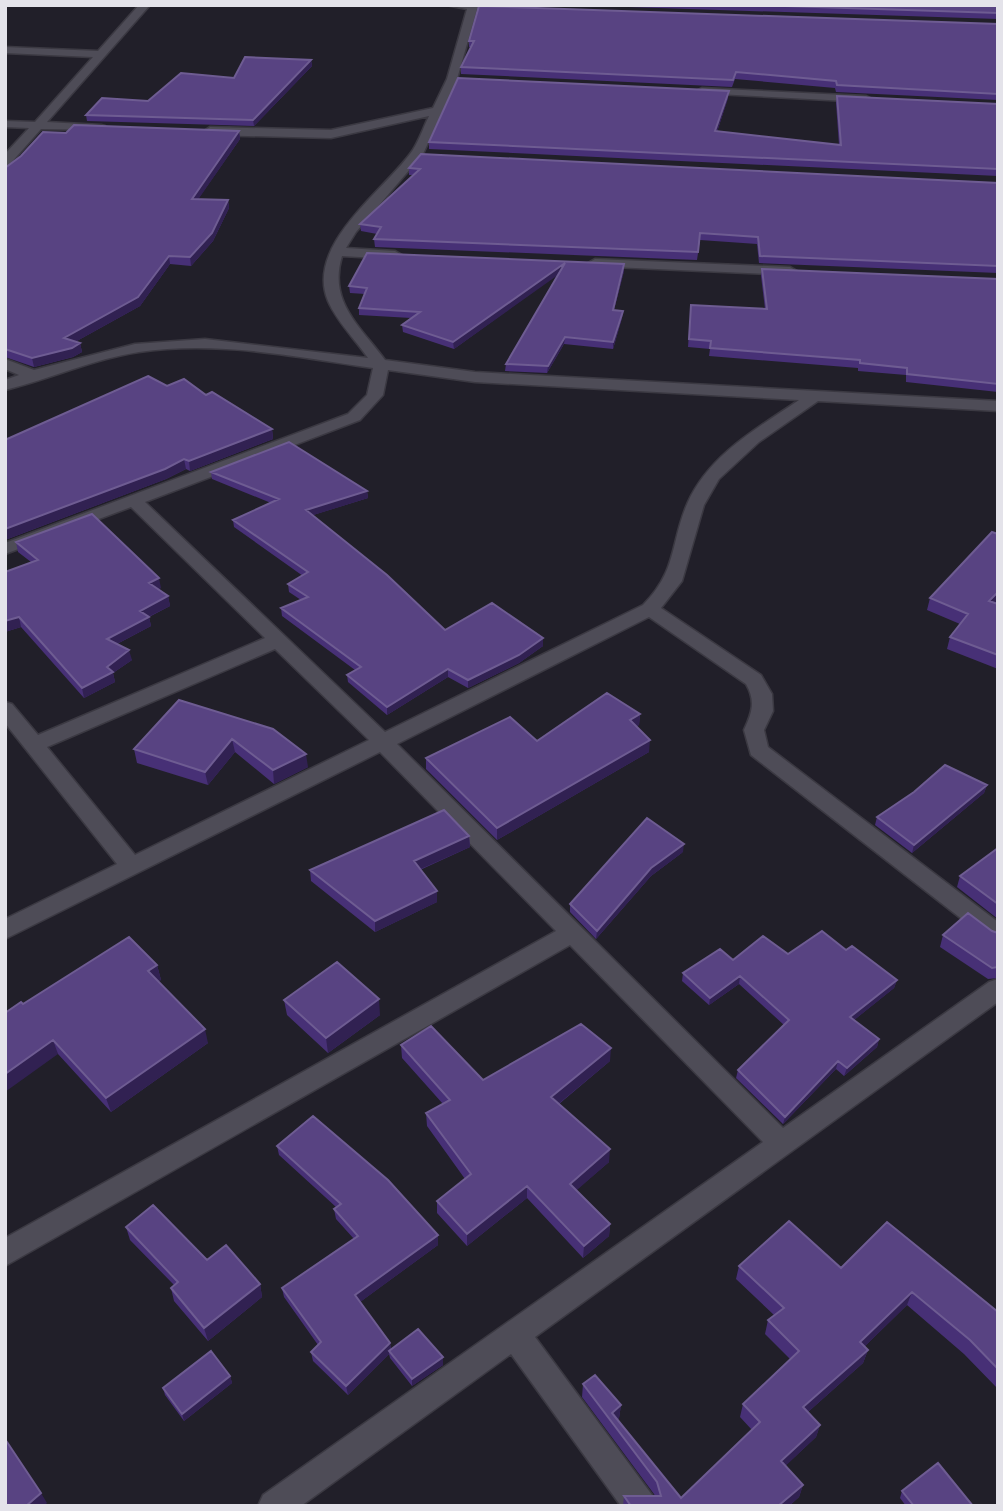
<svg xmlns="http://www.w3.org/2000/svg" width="1003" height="1511" font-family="Roboto,sans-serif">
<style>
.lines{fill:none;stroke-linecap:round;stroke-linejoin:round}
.minor-casing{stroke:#3b3942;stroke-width:3}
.minor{fill:#4e4c57;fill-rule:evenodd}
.wall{fill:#473076}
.shaded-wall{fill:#312152}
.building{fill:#584382;stroke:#6e5c92;stroke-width:2}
</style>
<rect width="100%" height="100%" fill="#211f29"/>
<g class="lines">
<defs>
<path id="minor" d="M139,5H150L47,122L101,125L105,126V130L41,129L9,165L5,166V154L29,128L5,127V121L35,122L93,57L5,53V47L98,51Z
M446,5L490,7L477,9L457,79L423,154L356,232L346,248L395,251L402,255L395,259L342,256C328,302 360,326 385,360L475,372L998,401V411L818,401L759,442L719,479L704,505L682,581L661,608L761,675L772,694L773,711L764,730L768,747L998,922V944L990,941L751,755L744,730C752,713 756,701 746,684L649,617L397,744L783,1128L989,982L998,979V1002L535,1337L652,1495L657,1506H621L511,1354L301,1506H258L263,1495L763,1142L570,945L5,1266V1238L556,931L380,752L5,939V919L117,864L5,723V702L12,704L38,735L265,638L131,507L5,554V543L348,414L367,395L373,368C296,357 217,340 139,352C93,359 50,379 5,390V380L19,375L5,369V359L34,370L135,344L205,339L368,358C355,339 337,322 328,301C305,246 381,193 410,154C418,144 423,128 429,116L331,138L210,135L204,131L210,127L331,130L433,108L447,79L467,9ZM388,370L475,382L799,400C758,428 710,454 688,502C670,542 678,570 643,605L385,732L145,502L360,420L383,395ZM275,649L369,740L135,855L47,747Z
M702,88L866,96L872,99L866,102L698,93L696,91Z
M595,259L790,267L797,271L790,275L590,266L588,263Z"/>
</defs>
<!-- minor casing -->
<use href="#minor" class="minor-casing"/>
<!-- minor -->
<use href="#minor" class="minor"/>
</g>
<!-- wall -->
<path class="wall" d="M568,5H998V19Z
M998,24V100L836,92L835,88L735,79L732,87L461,74V67L471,47H469V41Z
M311,60L312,66L254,126L87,121L86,115L148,101L234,78Z
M837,96L998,104V176L429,149V142L728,98L717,132L839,145L836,103Z
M239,131L240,139L198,199L228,200L229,208L213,241L191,266L170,264L140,306L75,342L80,343L82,352L73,357L34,367L5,357V168L66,133Z
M409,168L998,183V273L759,263L757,244L700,240L697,260L375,247L374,239L377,234L361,231L360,224L414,175H409Z
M367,253L624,264V271L614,310L623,311L622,318L613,349L564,344L547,373L505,371L506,364L558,274L454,349L403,332L402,325L411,318L359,315V308L365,294L350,293L349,286Z
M762,269L998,279V392L906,382V375L858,371V368L709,356L710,349L688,347L691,305L765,309L761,276Z
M167,386L206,395L272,429L273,439L190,471L186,469L166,479L5,540V440Z
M211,472L367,491L368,498L313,515L445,630L543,646L519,663L468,688L448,677L387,715L348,682L347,675L355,670L282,616L281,608L301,600L289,592L288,584L303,576L234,527L233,520L271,503L212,479Z
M998,534V601L996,603L998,604V669L947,649L950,637L960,624L927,610L930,598Z
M16,542L161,588L158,589L168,596L170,606L149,617L151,626L117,644L132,660L113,673L115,682L84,698L21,627L5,632L31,562L18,552Z
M179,700L308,767L274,784L235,752L208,785L137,763L134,749Z
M640,714L639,725L636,726L649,752L497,840L426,769V758L537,741Z
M987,785L984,793L912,853L875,825L877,817L914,792Z
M469,836L470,847L420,870L437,902L375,932L311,881L310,870Z
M998,848V919L957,887L960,876Z
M683,852L651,876L596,939L570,912V904Z
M992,931L998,933V978L988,979L940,947L943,935Z
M846,950L897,980L894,988L854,1020L879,1039L877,1047L844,1076L836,1069L783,1124L736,1078L738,1070L784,1025L739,984L709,1005L682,981L683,973L733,960L788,954Z
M157,965L161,980L158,981L208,1043L111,1112L58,1054L23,1004Z
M284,1000L380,1015L328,1053L287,1015Z
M401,1045L483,1080L610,1061L559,1104L609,1162L576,1190L610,1224L609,1236L583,1258L527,1198L467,1246L437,1213V1201L465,1179L427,1126L426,1113L443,1104L402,1058Z
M277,1146L438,1235V1245L360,1302L390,1343L391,1350L443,1365L412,1386L390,1358L389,1354L348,1395L313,1361L311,1352L318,1345L284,1297L282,1288L354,1239L336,1219L334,1209L336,1207L279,1155Z
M789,1221L841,1268L887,1222L998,1312V1389L964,1354L907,1305L864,1347L868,1350L863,1363L808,1412L820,1425L816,1437L785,1466L803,1485L799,1497L789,1506H631L624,1496H655L654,1494L582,1397L583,1384L595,1375L621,1405L619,1418L617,1420L681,1498L752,1430L740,1417L743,1404L790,1359L765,1334L768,1320L774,1315L736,1279L739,1266Z
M126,1227L207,1260L260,1284L262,1297L208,1341L174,1301L171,1288L174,1285L130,1240Z
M230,1376L232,1383L184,1421L165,1395L163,1388Z
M902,1491L973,1506H906L900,1498Z
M624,1496L631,1506H623Z"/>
<!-- shaded-wall -->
<path class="shaded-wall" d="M311,60L312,66L254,126L253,120Z
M729,91L728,98L715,138V131Z
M239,131L240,139L193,207L192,199Z
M228,200L229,208L213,241L191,266L190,257Z
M169,256L170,264L140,306L66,347L64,338Z
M565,263V270L454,349L453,342Z
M624,264V271L612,317L613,310Z
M623,311L622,318L613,349V342Z
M565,337L564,344L547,373L548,366Z
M80,343L82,352L73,357L34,367L32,358Z
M272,429L273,439L190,471L189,461Z
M184,459L186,469L166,479L5,540V529Z
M367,491L368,498L307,517L306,510Z
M159,578L161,588L151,592L149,583Z
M998,592V601L985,613L989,601Z
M168,596L170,606L142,620L140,611Z
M19,617L21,627L5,632V621Z
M149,617L151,626L109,648L107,639Z
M543,638V646L519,663L468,688V680Z
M129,650L132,660L113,673L115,682L84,698L82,688L107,667Z
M448,669V677L387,715V707Z
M640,714L639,725L629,731L630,720Z
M232,739L235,752L208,785L205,772Z
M650,740L649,752L497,840V828Z
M306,754L308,767L274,784L273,770Z
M987,785L984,793L912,853L914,845Z
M469,836L470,847L414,872V861Z
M684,844L683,852L651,876L596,939L597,931L651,868Z
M437,891V902L375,932V921Z
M157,965L161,980L152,985L148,971Z
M740,976L739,984L709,1005L710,998Z
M897,980L894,988L848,1025L850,1017Z
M379,999L380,1015L328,1053L326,1038Z
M205,1029L208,1043L111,1112L106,1098Z
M879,1039L877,1047L844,1076L847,1068Z
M53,1040L58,1054L5,1092V1074Z
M611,1048L610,1061L551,1110V1097Z
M838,1061L836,1069L783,1124L785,1117Z
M610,1149L609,1162L569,1197L570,1184Z
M527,1186V1198L467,1246V1234Z
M610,1224L609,1236L583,1258L584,1246Z
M438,1235V1245L356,1305L355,1295Z
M260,1284L262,1297L208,1341L204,1328Z
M912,1292L907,1305L856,1355L860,1342Z
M390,1343L391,1352L389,1351V1354L348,1395L346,1386Z
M868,1350L863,1363L799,1420L803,1407Z
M443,1357V1365L412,1386V1379Z
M230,1376L232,1383L184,1421L182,1414Z
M621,1405L619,1418L613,1423L612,1413Z
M820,1425L816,1437L777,1474L781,1461Z
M803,1485L799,1497L789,1506H778Z
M41,1493L47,1503L44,1506H26Z"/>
<!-- building -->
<path class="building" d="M753,5H998V13Z
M479,6L998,24V94L837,85L836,81L736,72L733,80L461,67L474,41H469Z
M245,57L311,60L253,120L86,115L102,98L148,101L181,73L234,78Z
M458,78L729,91L715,131L841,145L837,96L998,104V169L429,142Z
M74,125L239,131L192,199L228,200L212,233L190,257L169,256L138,297L64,338L80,343L72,348L32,358L5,349V168L21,156L43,132L66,133Z
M421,154L998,183V266L760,256L758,237L700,233L698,252L374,239L381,227L360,224L420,169L409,168Z
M367,253L624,264L613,310L623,311L613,342L565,337L548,366L506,364L565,263L453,342L402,325L420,312L359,308L367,288L349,286Z
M762,269L998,279V384L907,374V368L860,363V360L710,348L711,341L689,339L691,305L767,309Z
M148,376L167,386L184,379L206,395L212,392L272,429L189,461L184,459L165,469L5,529V440Z
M289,442L367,491L306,510L387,575L445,630L492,603L543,638L519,655L468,680L448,669L387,707L347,675L361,667L281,608L308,597L288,584L308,572L233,520L279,499L211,472Z
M92,514L159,578L149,583L168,596L140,611L149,617L107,639L129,650L107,667L113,672L82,688L19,617L5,621V572L38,560L16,542Z
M992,532L998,534V592L989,601L998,604V655L950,637L968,614L930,598Z
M607,693L640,714L630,720L650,740L497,828L426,758L510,717L537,741Z
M179,700L273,729L306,754L273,770L232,739L205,772L134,749Z
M945,765L987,785L914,845L877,817L914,792Z
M444,810L469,836L414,861L437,891L375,921L310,870Z
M647,818L684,844L651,868L597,931L570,904Z
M998,848V904L960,876Z
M968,913L992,931L998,933V967L992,968L943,935Z
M822,931L846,950L852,946L897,980L850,1017L879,1039L847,1068L838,1061L785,1117L738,1070L789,1020L740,976L710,998L683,973L720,949L733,960L763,936L788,954Z
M129,937L157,965L148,971L205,1029L106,1098L53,1040L5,1074V1013L21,1002L23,1004Z
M337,962L379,999L326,1038L284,1000Z
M581,1024L611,1048L551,1097L610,1149L570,1184L610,1224L584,1246L527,1186L467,1234L437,1201L471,1174L426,1113L450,1100L401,1045L431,1026L483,1080Z
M313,1116L388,1180L438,1235L355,1295L390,1343L346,1386L311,1352L321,1342L282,1288L358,1236L334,1209L341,1204L277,1146Z
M153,1205L207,1260L226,1245L260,1284L204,1328L171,1288L178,1282L126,1227Z
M789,1221L841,1268L887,1222L998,1312V1369L970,1340L912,1292L860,1342L868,1350L803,1407L820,1425L781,1461L803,1485L778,1506H631L624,1496H661L657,1482L583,1384L595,1375L621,1405L612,1413L681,1498L760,1422L743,1404L799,1351L768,1320L784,1308L739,1266Z
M418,1329L443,1357L412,1379L389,1351Z
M211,1351L230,1376L182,1414L163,1388Z
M5,1439L41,1493L26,1506H5Z
M938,1463L973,1506H914L902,1491Z"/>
<!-- border -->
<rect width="1003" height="1511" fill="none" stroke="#e4e3ea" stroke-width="14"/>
</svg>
